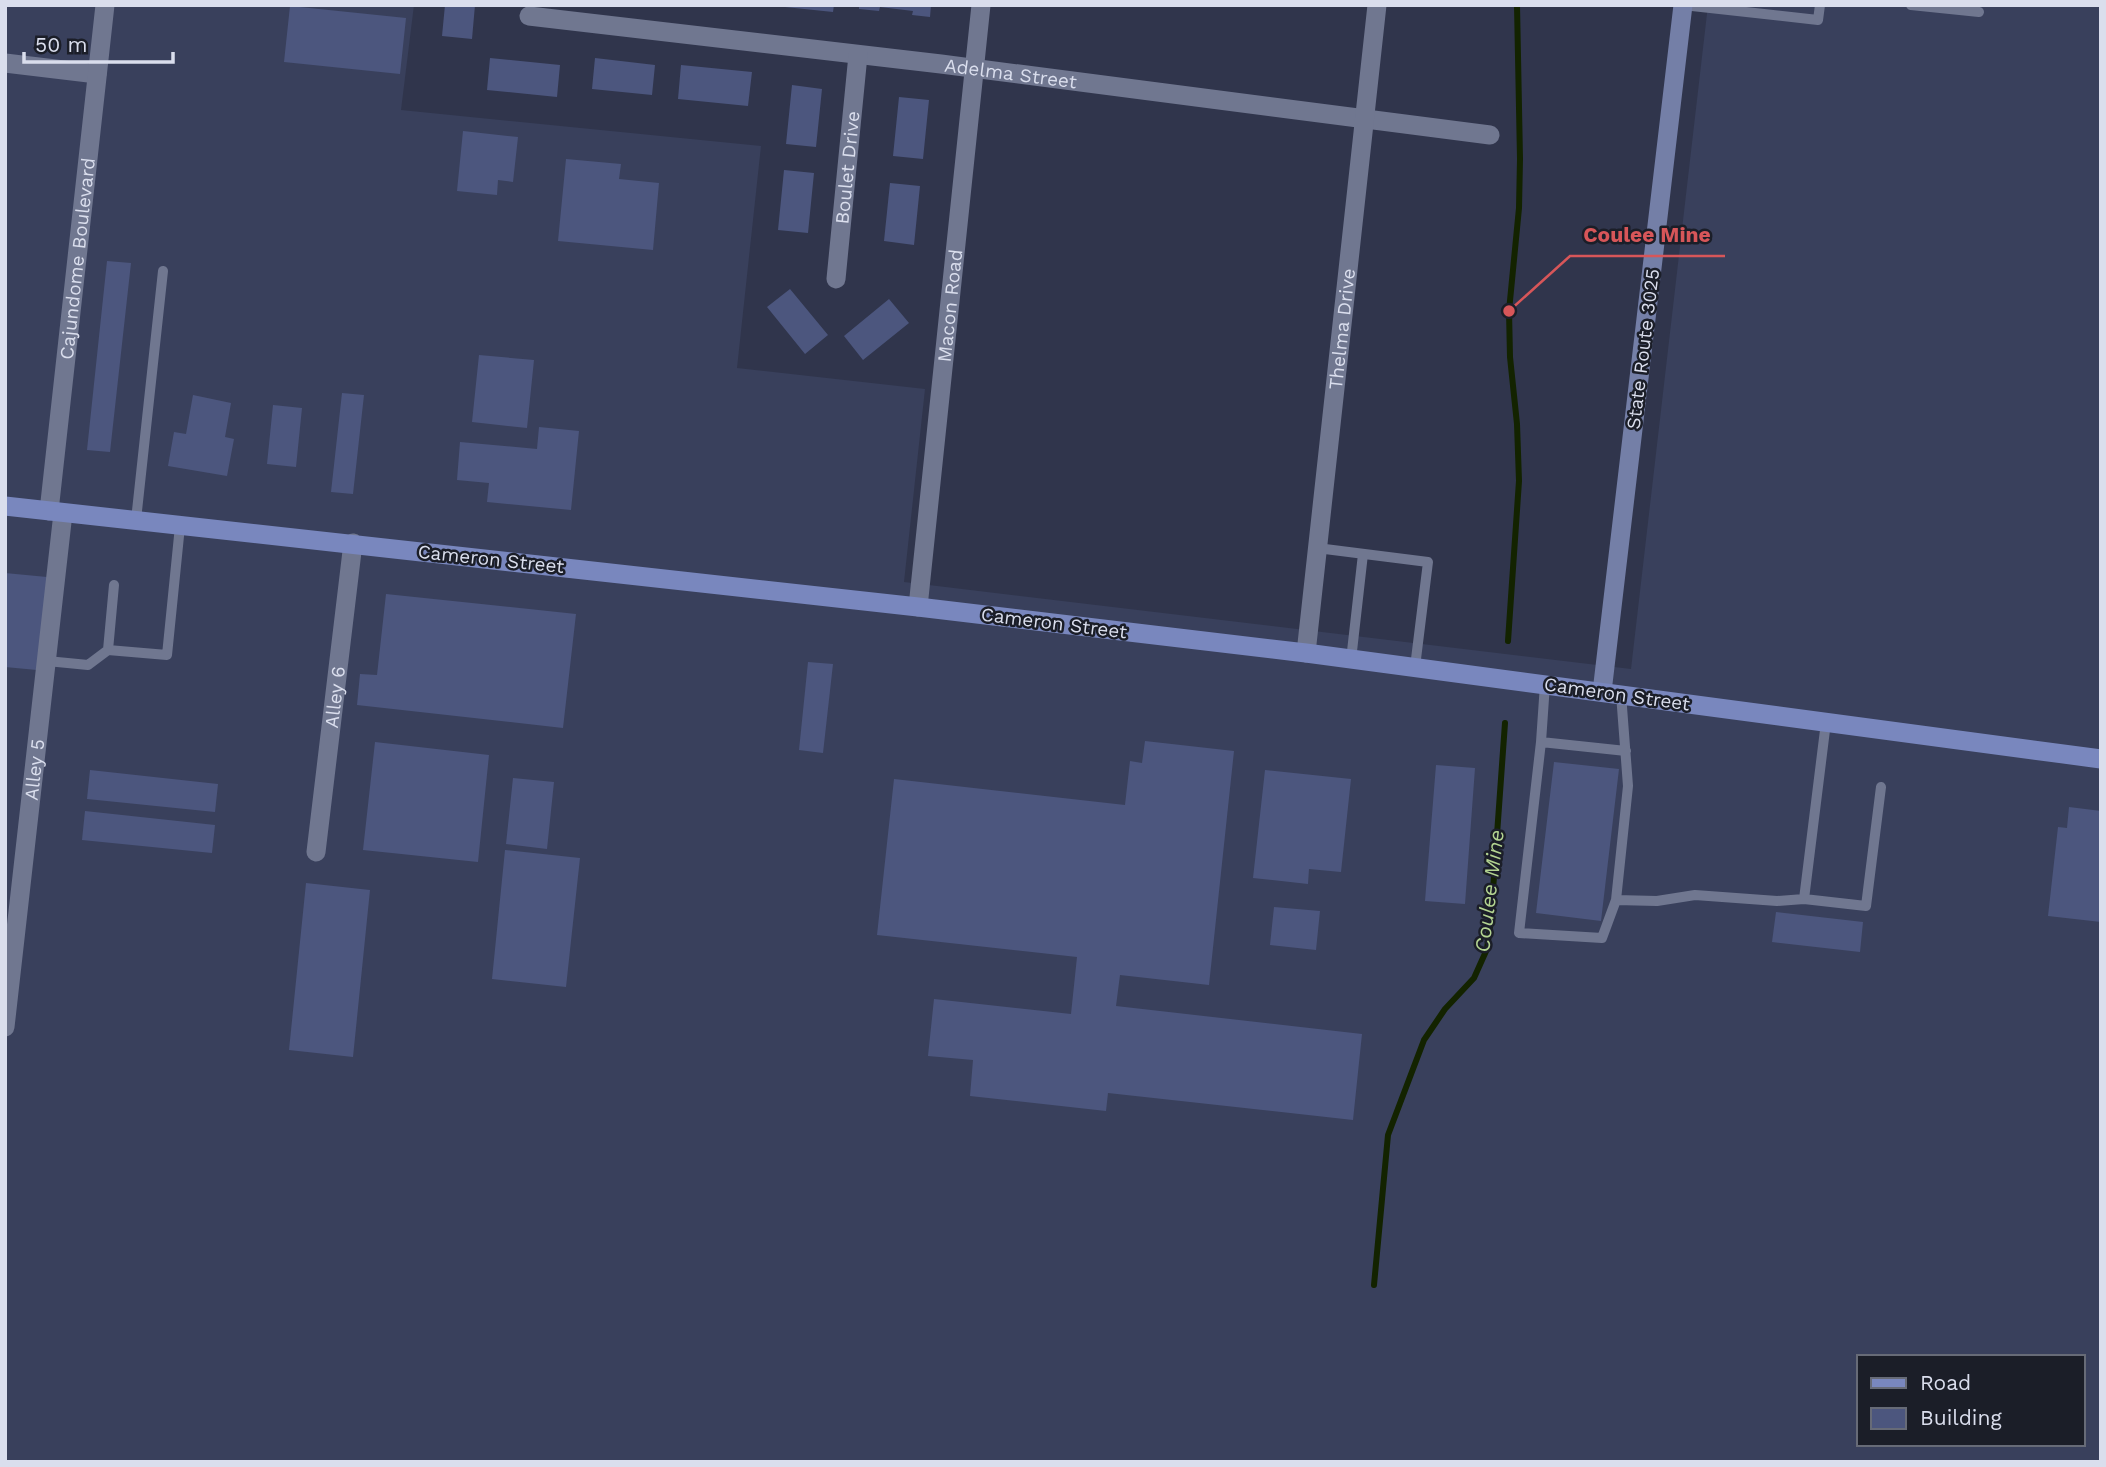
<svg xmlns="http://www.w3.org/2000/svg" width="2106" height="1467" font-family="'Work Sans',sans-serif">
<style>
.built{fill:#39405c;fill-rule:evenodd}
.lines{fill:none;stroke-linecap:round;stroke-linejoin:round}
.stream{stroke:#132300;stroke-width:6}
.building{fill:#4c567e}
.service{stroke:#707790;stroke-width:10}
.minor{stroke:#707790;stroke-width:19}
.tertiary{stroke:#707790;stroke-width:19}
.secondary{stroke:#747fa7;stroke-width:19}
.primary{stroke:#7987be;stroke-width:19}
.labels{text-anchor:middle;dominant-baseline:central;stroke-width:5;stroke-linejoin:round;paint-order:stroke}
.street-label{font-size:19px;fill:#dadeed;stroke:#1b1e28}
.water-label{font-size:21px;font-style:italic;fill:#b3d491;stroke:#1b1e28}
.leader{fill:none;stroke:#d75659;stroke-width:2.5}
.callout-dot{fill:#d75659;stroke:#1b1e28;stroke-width:2.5}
.callout-label{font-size:21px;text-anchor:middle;font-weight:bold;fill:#d75659;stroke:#1b1e28;stroke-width:5;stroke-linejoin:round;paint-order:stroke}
</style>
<rect width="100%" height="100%" fill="#30354c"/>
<!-- built -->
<path class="built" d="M5,5H414L401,110L761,146L737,368L925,389L904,582L1631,669L1708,5H2101V1462H5ZM1859,1357H2083V1444H1859Z"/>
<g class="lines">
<!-- stream -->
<path class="stream" d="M1508,641L1519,481L1517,424L1510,357L1509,311L1519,208L1520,159L1517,5
M1374,1285L1388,1135L1424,1040L1445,1009L1474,978L1487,949L1491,918L1505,723"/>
</g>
<!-- building -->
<path class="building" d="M445,5H475L472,39L442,36Z
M785,5H834L833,12L785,7Z
M859,5H931L930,17L912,15L913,11L880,7L879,11L859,9Z
M290,6L406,18L400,74L284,62Z
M490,58L560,65L557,97L487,90Z
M595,58L655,65L652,95L592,89Z
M681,65L752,72L748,106L678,99Z
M792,85L822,89L816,147L786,144Z
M899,97L929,100L923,159L893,156Z
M463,131L518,137L513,182L498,180L497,195L457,191Z
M566,159L621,164L619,179L659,183L653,250L558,241Z
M784,170L814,173L808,233L778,230Z
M890,183L920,186L914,245L884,241Z
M107,261L131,263L110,452L87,450Z
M790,289L828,335L805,354L767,307Z
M889,299L909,323L863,360L844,336Z
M479,355L534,360L527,428L472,422Z
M342,393L364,395L353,494L331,492Z
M193,395L231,403L225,437L234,439L227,476L168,466L174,432L186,434Z
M273,405L302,408L296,467L267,464Z
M539,427L579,431L571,510L487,502L489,483L457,480L460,442L537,449Z
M5,573L47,577L37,670L5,667Z
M386,594L576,614L563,728L357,705L360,674L377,675Z
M808,662L833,664L823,753L799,750Z
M1145,741L1234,751L1209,985L1120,975L1116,1006L1362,1034L1353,1120L1108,1093L1106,1111L970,1096L973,1060L928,1056L934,999L1071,1014L1077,957L877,935L894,779L1125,805L1130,761L1142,763Z
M375,742L489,755L478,862L363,850Z
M1554,762L1619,769L1601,921L1536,913Z
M1436,765L1475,768L1465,904L1425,901Z
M90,770L218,784L215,812L87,799Z
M1265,770L1351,779L1341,872L1309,869L1308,884L1253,878Z
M513,778L554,782L547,849L506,844Z
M2069,807L2101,811V922L2048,916L2058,827L2067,828Z
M85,811L215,825L212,853L82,840Z
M505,850L580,858L566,987L492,979Z
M306,883L370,890L353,1057L289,1050Z
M1274,907L1320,911L1316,950L1270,945Z
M1776,912L1863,922L1860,952L1772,942Z"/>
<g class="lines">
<!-- service -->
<path class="service" d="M1683,5L1818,20L1820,5
M1911,5L1979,12
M136,520L163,271
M1317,548L1428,562L1415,667
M114,585L108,650L167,655L180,526
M1351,660L1363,554
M47,661L88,665L108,650
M1545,684L1541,742L1626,751
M1621,694L1628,786L1616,900L1657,901L1695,895L1777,901L1804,899
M1826,722L1804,899L1866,906L1881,787
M1541,742L1519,933L1602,938L1616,900"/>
<!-- minor -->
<g class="minor">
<path id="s1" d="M529,16L941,64L1490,135"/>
<path d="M5,63L97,74"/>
<path id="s2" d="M836,279L858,55"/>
<path id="s3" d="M918,607L981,5"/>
<path id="s4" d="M1306,653L1377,5"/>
<path id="s5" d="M316,852L353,543"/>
<path id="s6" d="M5,1027L63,513"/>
</g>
<!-- tertiary -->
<path class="tertiary" id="s7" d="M49,511L105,5"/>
<!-- secondary -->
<path class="secondary" d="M1602,692L1683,5"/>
<!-- primary -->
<path class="primary" d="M5,506L918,607L1306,653L2101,759"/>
</g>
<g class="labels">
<!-- street labels -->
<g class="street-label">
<text stroke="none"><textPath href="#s1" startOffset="485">Adelma Street</textPath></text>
<text stroke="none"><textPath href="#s2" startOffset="112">Boulet Drive</textPath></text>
<text stroke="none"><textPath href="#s7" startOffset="254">Cajundome Boulevard</textPath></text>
<text stroke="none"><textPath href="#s3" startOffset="303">Macon Road</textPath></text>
<text stroke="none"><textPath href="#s4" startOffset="326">Thelma Drive</textPath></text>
<text transform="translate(1643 349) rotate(-83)">State Route 3025</text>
<text transform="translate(491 559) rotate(6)">Cameron Street</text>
<text transform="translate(1054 623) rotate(7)">Cameron Street</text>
<text transform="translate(1617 694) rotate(8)">Cameron Street</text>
<text stroke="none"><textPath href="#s5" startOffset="156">Alley 6</textPath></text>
<text stroke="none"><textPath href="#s6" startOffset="259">Alley 5</textPath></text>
</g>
<!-- water labels -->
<g class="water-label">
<text transform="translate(1489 891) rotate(-83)">Coulee Mine</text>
</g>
</g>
<!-- callouts -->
<path class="leader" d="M1509 311L1570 256H1725"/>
<circle class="callout-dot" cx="1509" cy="311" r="7"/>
<g class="callout-label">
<text x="1647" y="242">Coulee Mine</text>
</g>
<!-- border -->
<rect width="2106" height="1467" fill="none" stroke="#dadeed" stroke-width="14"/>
<!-- legend -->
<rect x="1857" y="1355" width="228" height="91" fill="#1b1e28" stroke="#676b77" stroke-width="2"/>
<rect x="1871" y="1378" width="35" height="10" fill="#7987be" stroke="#676b77" stroke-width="2"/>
<text x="1920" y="1390" font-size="21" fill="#dadeed">Road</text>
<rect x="1871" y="1408" width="35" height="21" fill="#4c567e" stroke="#676b77" stroke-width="2"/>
<text x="1920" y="1425" font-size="21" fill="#dadeed">Building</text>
<!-- scale -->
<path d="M24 52v10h149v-10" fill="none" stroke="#dadeed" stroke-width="3.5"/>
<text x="35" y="52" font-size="21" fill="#dadeed" stroke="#1b1e28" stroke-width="5" paint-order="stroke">50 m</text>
</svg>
